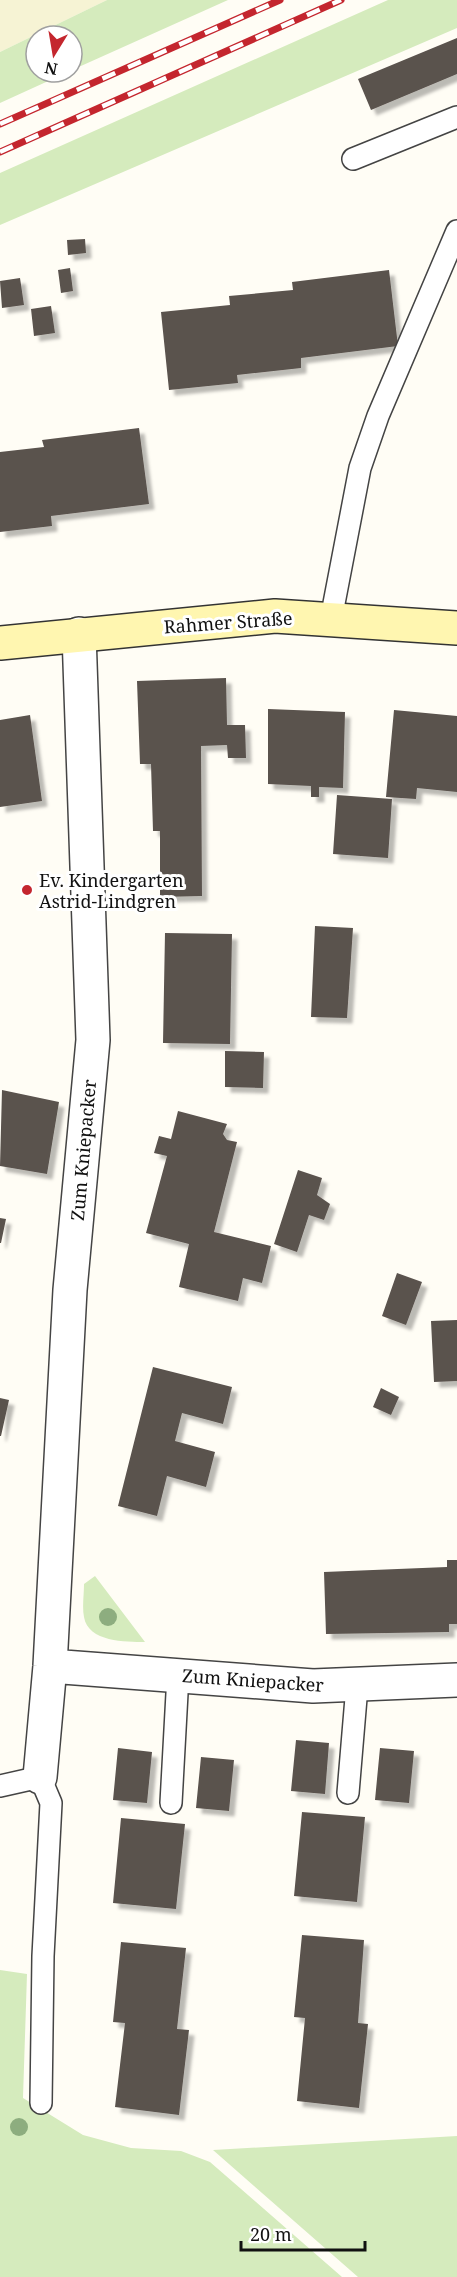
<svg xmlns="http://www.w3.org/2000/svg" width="457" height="2277" font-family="'Noto Serif',serif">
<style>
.farmland{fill:#f6f3d4}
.green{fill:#d5ebbd}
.building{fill:#5a524d;filter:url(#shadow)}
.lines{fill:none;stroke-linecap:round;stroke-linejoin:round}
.service-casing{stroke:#444;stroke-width:24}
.minor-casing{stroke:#444;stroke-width:36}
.secondary-casing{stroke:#333;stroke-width:36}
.service{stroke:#fff;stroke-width:21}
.minor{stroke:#fff;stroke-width:33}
.secondary{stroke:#fff6b0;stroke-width:33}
.rail-casing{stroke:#c4262e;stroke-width:7}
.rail{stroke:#fff;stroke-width:4.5;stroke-dasharray:14;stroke-linecap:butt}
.tree{fill:#8dad7f}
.poi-dot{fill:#c4262e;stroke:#fff;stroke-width:2}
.labels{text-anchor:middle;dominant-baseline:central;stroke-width:6;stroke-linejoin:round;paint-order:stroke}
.street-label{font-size:18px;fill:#111;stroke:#fff}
.poi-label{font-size:18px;fill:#111;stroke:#fff;text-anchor:start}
</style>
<defs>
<filter id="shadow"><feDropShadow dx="5.5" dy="5.5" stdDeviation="1.5" flood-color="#0004"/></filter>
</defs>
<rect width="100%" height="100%" fill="#fffdf5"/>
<!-- farmland -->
<path class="farmland" d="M0,0H107L0,52Z"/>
<!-- green -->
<path class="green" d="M107,0H228L72,70V36H36V72H68L0,103V52Z
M388,0H457V28L0,225V173Z
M95,1576L145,1642C126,1642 88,1642 84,1617C82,1607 84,1595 84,1584Z
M0,1970L27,1974L23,2098L83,2135L131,2148L181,2151L210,2162L342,2277H0Z
M457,2136V2277H358L213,2150Z"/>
<!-- building -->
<path class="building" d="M457,38V74L371,110L358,79Z
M85,239L86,253L68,255L67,240Z
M70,268L73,291L61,293L58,270Z
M389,270L398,346L301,358V368L237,375L238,383L169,390L161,312L230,305L229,296L293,290L292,282Z
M20,278L24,305L2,308L0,281Z
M51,306L55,333L34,336L31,309Z
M139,428L149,504L51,516L52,526L0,532V452L44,447L42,440Z
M226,678L227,725H245L246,758H228L227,745L201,746L202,896L160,897V831H153L151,764H140L137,681Z
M268,709L345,712L343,788L319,787V797H311V786L268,784Z
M394,710L457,716V792L417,788L416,799L386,797Z
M30,715L42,801L0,807V720Z
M337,795L392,799L388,858L333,854Z
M315,926L353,928L347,1018L311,1017Z
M165,933L232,934L230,1044L163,1043Z
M225,1051L264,1052L263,1088L225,1087Z
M2,1090L59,1102L47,1174L0,1166Z
M178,1111L227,1124L223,1134L227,1140L237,1142L214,1232L271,1246L262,1283L243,1278L238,1301L179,1287L189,1244L146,1233L167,1156L154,1153L159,1136L171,1139Z
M298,1170L322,1178L317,1195L330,1204L324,1220L309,1215L297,1252L274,1244Z
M0,1218L6,1219L1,1243H0Z
M397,1273L422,1282L406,1325L382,1316Z
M457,1320V1381L434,1382L431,1321Z
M153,1367L232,1387L223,1424L182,1413L175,1441L215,1452L206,1487L167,1476L157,1516L118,1506Z
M381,1388L399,1397L391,1415L373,1407Z
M0,1398L9,1400L1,1436H0Z
M447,1560H457V1624H449V1632L326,1634L324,1572L447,1567Z
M296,1740L329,1743L325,1794L291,1791Z
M118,1748L152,1752L147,1803L113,1800Z
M380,1748L414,1751L409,1803L375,1800Z
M201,1757L234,1760L229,1811L196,1808Z
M302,1812L365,1817L357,1902L294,1896Z
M121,1818L185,1824L176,1909L113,1903Z
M302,1935L364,1940L358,2023L368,2024L359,2108L297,2101L305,2018L294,2017Z
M121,1942L186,1948L177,2029L189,2030L179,2115L115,2107L125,2023L113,2022Z"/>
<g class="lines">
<defs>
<path id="service" d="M353,159L457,117
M331,619L360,468L378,416L457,231
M0,1786L40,1777L51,1803L43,1956L41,2103
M348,1793L357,1686
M171,1803L178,1675"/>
<path id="minor" d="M50,1666L313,1686L457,1680
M40,1777L50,1666L70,1290L93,1040L79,634"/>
<path id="secondary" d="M0,643L275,616L457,628"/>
</defs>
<!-- service casing -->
<use href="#service" class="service-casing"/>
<!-- minor casing -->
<use href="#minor" class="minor-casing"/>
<!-- secondary casing -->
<use href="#secondary" class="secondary-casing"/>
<!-- service -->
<use href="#service" class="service"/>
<!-- minor -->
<use href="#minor" class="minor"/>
<!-- secondary -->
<use href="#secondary" class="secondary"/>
<defs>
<path id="rail" d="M0,124L280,0
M0,152L341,0"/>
</defs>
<!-- rail casing -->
<use href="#rail" class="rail-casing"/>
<!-- rail -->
<use href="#rail" class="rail"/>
</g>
<!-- trees -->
<g class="tree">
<circle cx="108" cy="1617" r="9"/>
<circle cx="19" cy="2127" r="9"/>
</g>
<!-- markers -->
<circle class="poi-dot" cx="27" cy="890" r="6"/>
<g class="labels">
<!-- street labels -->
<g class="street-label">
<text transform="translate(228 622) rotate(-4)">Rahmer Straße</text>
<text transform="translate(83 1150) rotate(-85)">Zum Kniepacker</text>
<text transform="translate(253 1680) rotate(4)">Zum Kniepacker</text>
</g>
<!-- poi labels -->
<g class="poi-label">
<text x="39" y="880">Ev. Kindergarten<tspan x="39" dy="21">Astrid-Lindgren</tspan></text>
</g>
</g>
<!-- north arrow -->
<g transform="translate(54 54) rotate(191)"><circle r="28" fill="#ffffff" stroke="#a0a0a0" stroke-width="1.5"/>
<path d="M0-4.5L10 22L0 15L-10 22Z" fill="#c4262e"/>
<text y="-9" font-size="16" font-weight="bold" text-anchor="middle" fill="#111111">N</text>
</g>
<!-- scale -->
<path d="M241 2241v9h124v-9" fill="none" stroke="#111111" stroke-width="3"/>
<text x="250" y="2241" font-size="18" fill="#111111" stroke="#ffffff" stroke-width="4.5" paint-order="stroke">20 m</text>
</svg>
